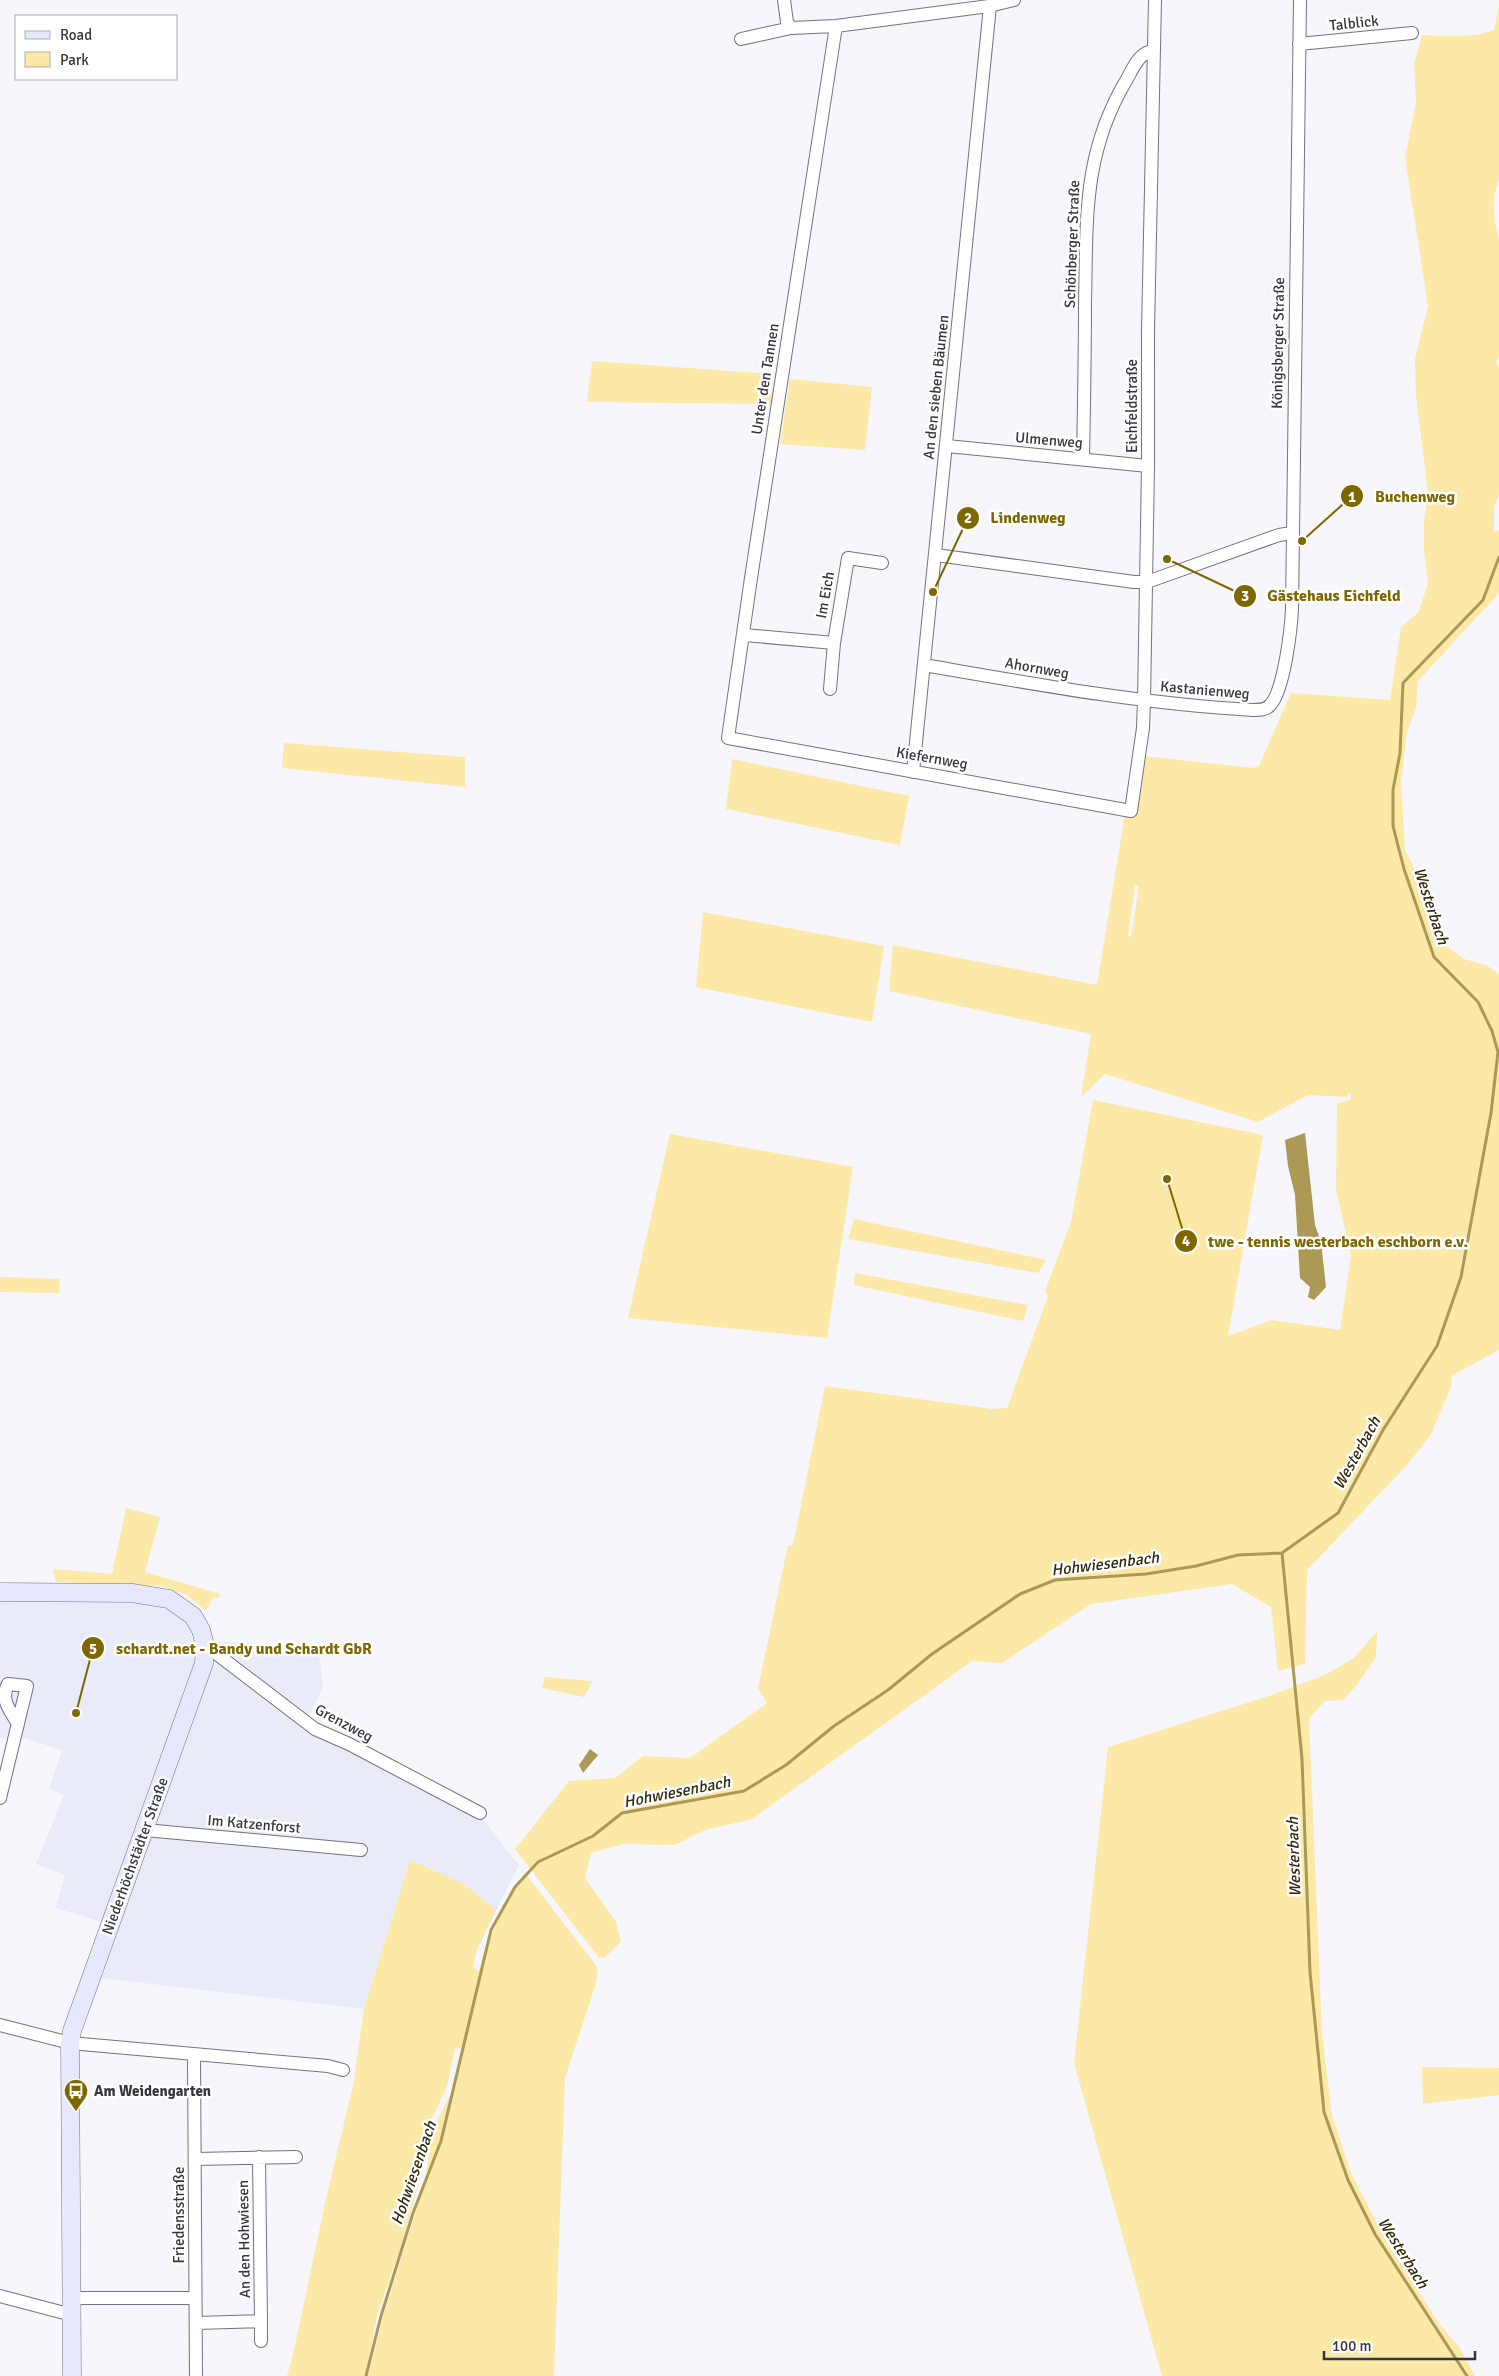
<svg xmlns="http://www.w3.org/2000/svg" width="1499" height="2376" font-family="Signika,sans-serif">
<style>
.built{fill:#e9ebf8}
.green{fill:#fce9a7;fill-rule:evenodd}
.water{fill:#ad9956}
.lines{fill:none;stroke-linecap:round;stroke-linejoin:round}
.stream{stroke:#ad9956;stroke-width:3}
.street-casing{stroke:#727380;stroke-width:14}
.secondary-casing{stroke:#727380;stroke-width:19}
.street{stroke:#fff;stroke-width:12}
.secondary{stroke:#e6e8fe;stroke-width:18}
.labels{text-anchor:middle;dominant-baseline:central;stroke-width:5;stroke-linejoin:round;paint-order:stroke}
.street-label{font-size:15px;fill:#36373c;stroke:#fff}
.poi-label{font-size:15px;font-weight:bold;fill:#36373c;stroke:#fff;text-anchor:start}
.water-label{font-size:16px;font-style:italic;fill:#322a0a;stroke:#fff}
.leader{fill:none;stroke:#7f6700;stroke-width:2}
.callout-dot{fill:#7f6700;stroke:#fff;stroke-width:2}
.mark-label{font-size:15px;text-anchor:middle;font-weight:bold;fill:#fff}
.callout-label{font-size:16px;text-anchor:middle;font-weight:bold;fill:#7f6700;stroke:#fff;stroke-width:5;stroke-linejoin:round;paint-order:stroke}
</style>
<rect width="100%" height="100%" fill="#f6f6fc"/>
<!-- built -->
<path class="built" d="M0,1597L163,1602L186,1616L193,1640L318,1647L323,1687L307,1719L472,1806L519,1865L496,1910L462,1883L410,1861L364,2009L101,1978L118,1927L56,1908L65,1875L36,1864L64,1795L49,1789L62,1750L24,1738H0Z"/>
<!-- green -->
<path class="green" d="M1499,6V179C1491,198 1493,220 1499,239V355L1496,362L1499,368V495L1494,507V532L1499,530V593L1418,681L1416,708L1407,732L1401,783L1405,850L1418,875L1446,946L1464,959L1486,965L1499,974V1350L1451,1376L1452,1384L1431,1434L1408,1464L1307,1570L1305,1664L1278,1671L1271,1607L1232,1584L1091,1604L1002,1663L972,1661L752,1819L705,1830L675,1845L623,1844L591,1853L585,1878L616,1922L621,1942L605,1957L599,1958L515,1849L569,1781L615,1778L643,1756L690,1758L767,1703L758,1688L788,1545H793L825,1386L992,1409L1007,1408L1048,1296L1045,1291L1071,1222L1093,1100L1263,1135L1228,1336L1272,1320L1340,1330L1351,1255L1336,1190L1337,1103L1350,1100L1351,1093H1349L1347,1097L1308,1095L1258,1122L1105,1074L1081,1097L1091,1034L889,991L893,945L1097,985L1125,814L1124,805L1135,755L1253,768L1259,766L1291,693L1390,700L1401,627L1418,613L1428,584L1424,551V520L1428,493L1416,396L1415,359L1428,306L1405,158L1416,102L1414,64L1422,35C1445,36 1471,39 1494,30ZM1135,885L1139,886L1131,937L1128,936Z
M592,361L771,374L772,404L587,402Z
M790,379L872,387L865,450L780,444Z
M284,743L465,757V787L282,768Z
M732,759L909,796L900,845L726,809Z
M703,912L884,946L872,1022L696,987Z
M670,1134L853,1167L827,1338L628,1318Z
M854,1219L1046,1260L1038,1273L848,1239Z
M855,1273L1028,1305L1023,1321L854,1285Z
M0,1277L60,1279L59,1293L0,1292Z
M126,1508L160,1517L145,1572L220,1594L219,1598L213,1597L206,1611L187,1595L161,1586L56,1582L53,1569L112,1574Z
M1377,1631L1376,1657L1357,1685L1343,1700L1325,1701L1309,1718L1322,2034L1332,2115L1351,2173L1388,2245L1441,2326L1460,2348L1475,2376H1162L1074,2063L1108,1747L1272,1695L1325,1675L1354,1658Z
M545,1677L593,1681L584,1697L542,1688Z
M410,1860L462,1883L496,1910L477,1950L473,1967L479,1971L484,1950L513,1889L525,1873L595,1964L598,1971L595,1986L565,2078L554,2376H368L383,2317L425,2181L433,2128L454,2088L462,2048L455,2049L447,2087L428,2126L420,2179L401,2246L377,2315L366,2376H287L294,2350L327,2194L353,2086L364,2009Z
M1422,2067L1499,2068V2095L1423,2104Z"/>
<!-- water -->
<path class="water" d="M1305,1133L1315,1225L1321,1242L1326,1287L1314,1300L1308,1297L1310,1287L1300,1278L1295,1195L1288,1166L1285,1140Z
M590,1749L598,1755L583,1773L579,1765Z"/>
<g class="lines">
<!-- stream -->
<path class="stream" d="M366,2376L381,2316L413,2213L441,2141L491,1930L515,1887L538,1862L593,1836L622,1813L744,1791L786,1765L834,1726L888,1690L932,1654L1020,1594L1055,1580L1146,1574L1196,1566L1238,1555L1282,1553
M1467,2376L1375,2234L1348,2180L1324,2112L1310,1972L1302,1759L1282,1553L1338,1513L1383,1430L1437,1346L1461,1277L1491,1113L1498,1052L1492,1031L1478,1002L1434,957L1404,869L1393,826V790L1400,753L1403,683L1483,600L1499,557"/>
<defs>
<path id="street" d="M784,0L787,22L791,28
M836,26L751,578L728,738L1131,811L1143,728L1144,701L1148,466V330L1155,0
M741,39L791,28L836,26L989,6L1014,0
M1299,44L1412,33
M947,446L1148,466
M1083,459C1084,407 1085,355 1085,303C1087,220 1082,154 1127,79C1133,68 1140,51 1154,51
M936,555L1134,582H1147L1279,535L1292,533
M744,635L834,643
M924,665C1034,684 1142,704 1253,710C1260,710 1267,710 1271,704C1284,689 1291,630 1292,609L1300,0
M830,689L834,643L848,558L882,563
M913,772L990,6
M205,1645L315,1729L349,1744L480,1813
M0,1798L27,1686L8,1684C0,1700 10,1710 18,1724
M145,1830L361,1850
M0,2025L70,2043L328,2066L343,2070
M194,2055L196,2376
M195,2159L296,2157
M0,2296L72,2315
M72,2298H195
M196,2323L261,2321L259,2157
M261,2341V2321"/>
<path id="secondary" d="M0,1592L132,1593L169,1599L193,1616L201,1630L205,1645L204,1663L72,2031L70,2043L72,2376"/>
</defs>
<!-- street casing -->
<use href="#street" class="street-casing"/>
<!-- secondary casing -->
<use href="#secondary" class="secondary-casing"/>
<!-- street -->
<use href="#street" class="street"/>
<!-- secondary -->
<use href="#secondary" class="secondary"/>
</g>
<!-- icons -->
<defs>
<symbol id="bus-pin" viewBox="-11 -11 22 30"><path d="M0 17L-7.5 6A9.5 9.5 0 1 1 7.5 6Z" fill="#7f6700" stroke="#fff"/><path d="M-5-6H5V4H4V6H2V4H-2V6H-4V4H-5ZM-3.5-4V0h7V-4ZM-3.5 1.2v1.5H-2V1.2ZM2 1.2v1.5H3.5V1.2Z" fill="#fff"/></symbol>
</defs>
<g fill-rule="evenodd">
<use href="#bus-pin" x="62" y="2077" width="28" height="38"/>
</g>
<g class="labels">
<!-- street labels -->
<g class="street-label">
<text transform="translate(1354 23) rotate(-6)">Talblick</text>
<text transform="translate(1072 244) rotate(-88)">Schönberger Straße</text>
<text transform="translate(1278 343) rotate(-89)">Königsberger Straße</text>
<text transform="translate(765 379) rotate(-81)">Unter den Tannen</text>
<text transform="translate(936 387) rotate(-84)">An den sieben Bäumen</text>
<text transform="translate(1132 406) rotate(-90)">Eichfeldstraße</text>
<text transform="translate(1049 440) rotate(5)">Ulmenweg</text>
<text transform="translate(825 595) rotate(-80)">Im Eich</text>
<text transform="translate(1037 668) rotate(10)">Ahornweg</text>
<text transform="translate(1205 690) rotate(5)">Kastanienweg</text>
<text transform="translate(932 758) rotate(10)">Kiefernweg</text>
<text transform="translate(344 1723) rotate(28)">Grenzweg</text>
<text transform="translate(254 1824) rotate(5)">Im Katzenforst</text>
<text transform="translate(135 1856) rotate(-70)">Niederhöchstädter Straße</text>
<text transform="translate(179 2215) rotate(-90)">Friedensstraße</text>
<text transform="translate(244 2239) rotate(-91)">An den Hohwiesen</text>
</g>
<!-- poi labels -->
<g class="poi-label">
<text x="94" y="2091">Am Weidengarten</text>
</g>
<!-- water labels -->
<g class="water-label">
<text transform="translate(1431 906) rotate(72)">Westerbach</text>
<text transform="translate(1357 1453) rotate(-61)">Westerbach</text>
<text transform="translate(1105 1564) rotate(-7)">Hohwiesenbach</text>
<text transform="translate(677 1792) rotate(-11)">Hohwiesenbach</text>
<text transform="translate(1294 1857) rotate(-92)">Westerbach</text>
<text transform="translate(414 2173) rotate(-71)">Hohwiesenbach</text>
<text transform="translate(1403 2253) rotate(58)">Westerbach</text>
</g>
</g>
<!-- callouts -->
<path class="leader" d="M1302 541L1352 496M933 592L968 518M1167 559L1245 596M1167 1179L1186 1241M76 1713L93 1648"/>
<g class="callout-dot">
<circle cx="1302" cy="541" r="5"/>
<circle cx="933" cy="592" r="5"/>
<circle cx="1167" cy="559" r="5"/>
<circle cx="1167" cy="1179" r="5"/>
<circle cx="76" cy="1713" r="5"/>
<circle cx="1352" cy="496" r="12"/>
<circle cx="968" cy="518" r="12"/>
<circle cx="1245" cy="596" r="12"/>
<circle cx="1186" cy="1241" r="12"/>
<circle cx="93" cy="1648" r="12"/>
</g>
<g class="mark-label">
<text x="1352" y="502">1</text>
<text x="968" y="523">2</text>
<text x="1245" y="601">3</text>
<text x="1186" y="1246">4</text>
<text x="93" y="1654">5</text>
</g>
<g class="callout-label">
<text x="1415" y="502">Buchenweg</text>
<text x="1028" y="523">Lindenweg</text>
<text x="1334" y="601">Gästehaus Eichfeld</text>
<text x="1338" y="1247">twe - tennis westerbach eschborn e.v.</text>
<text x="244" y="1654">schardt.net - Bandy und Schardt GbR</text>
</g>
<!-- legend -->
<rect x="15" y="15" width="162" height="65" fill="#ffffff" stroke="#afafb1"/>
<rect x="25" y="31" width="25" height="8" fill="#e6e8fe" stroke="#afafb1"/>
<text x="60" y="40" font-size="15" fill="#36373c">Road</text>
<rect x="25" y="52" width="25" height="15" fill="#fce9a7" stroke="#afafb1"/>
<text x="60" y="65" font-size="15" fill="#36373c">Park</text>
<!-- scale -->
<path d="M1324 2351v8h151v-8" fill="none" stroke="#36373c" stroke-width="2.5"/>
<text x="1332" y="2351" font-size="15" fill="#36373c" stroke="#ffffff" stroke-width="4" paint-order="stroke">100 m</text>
</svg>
